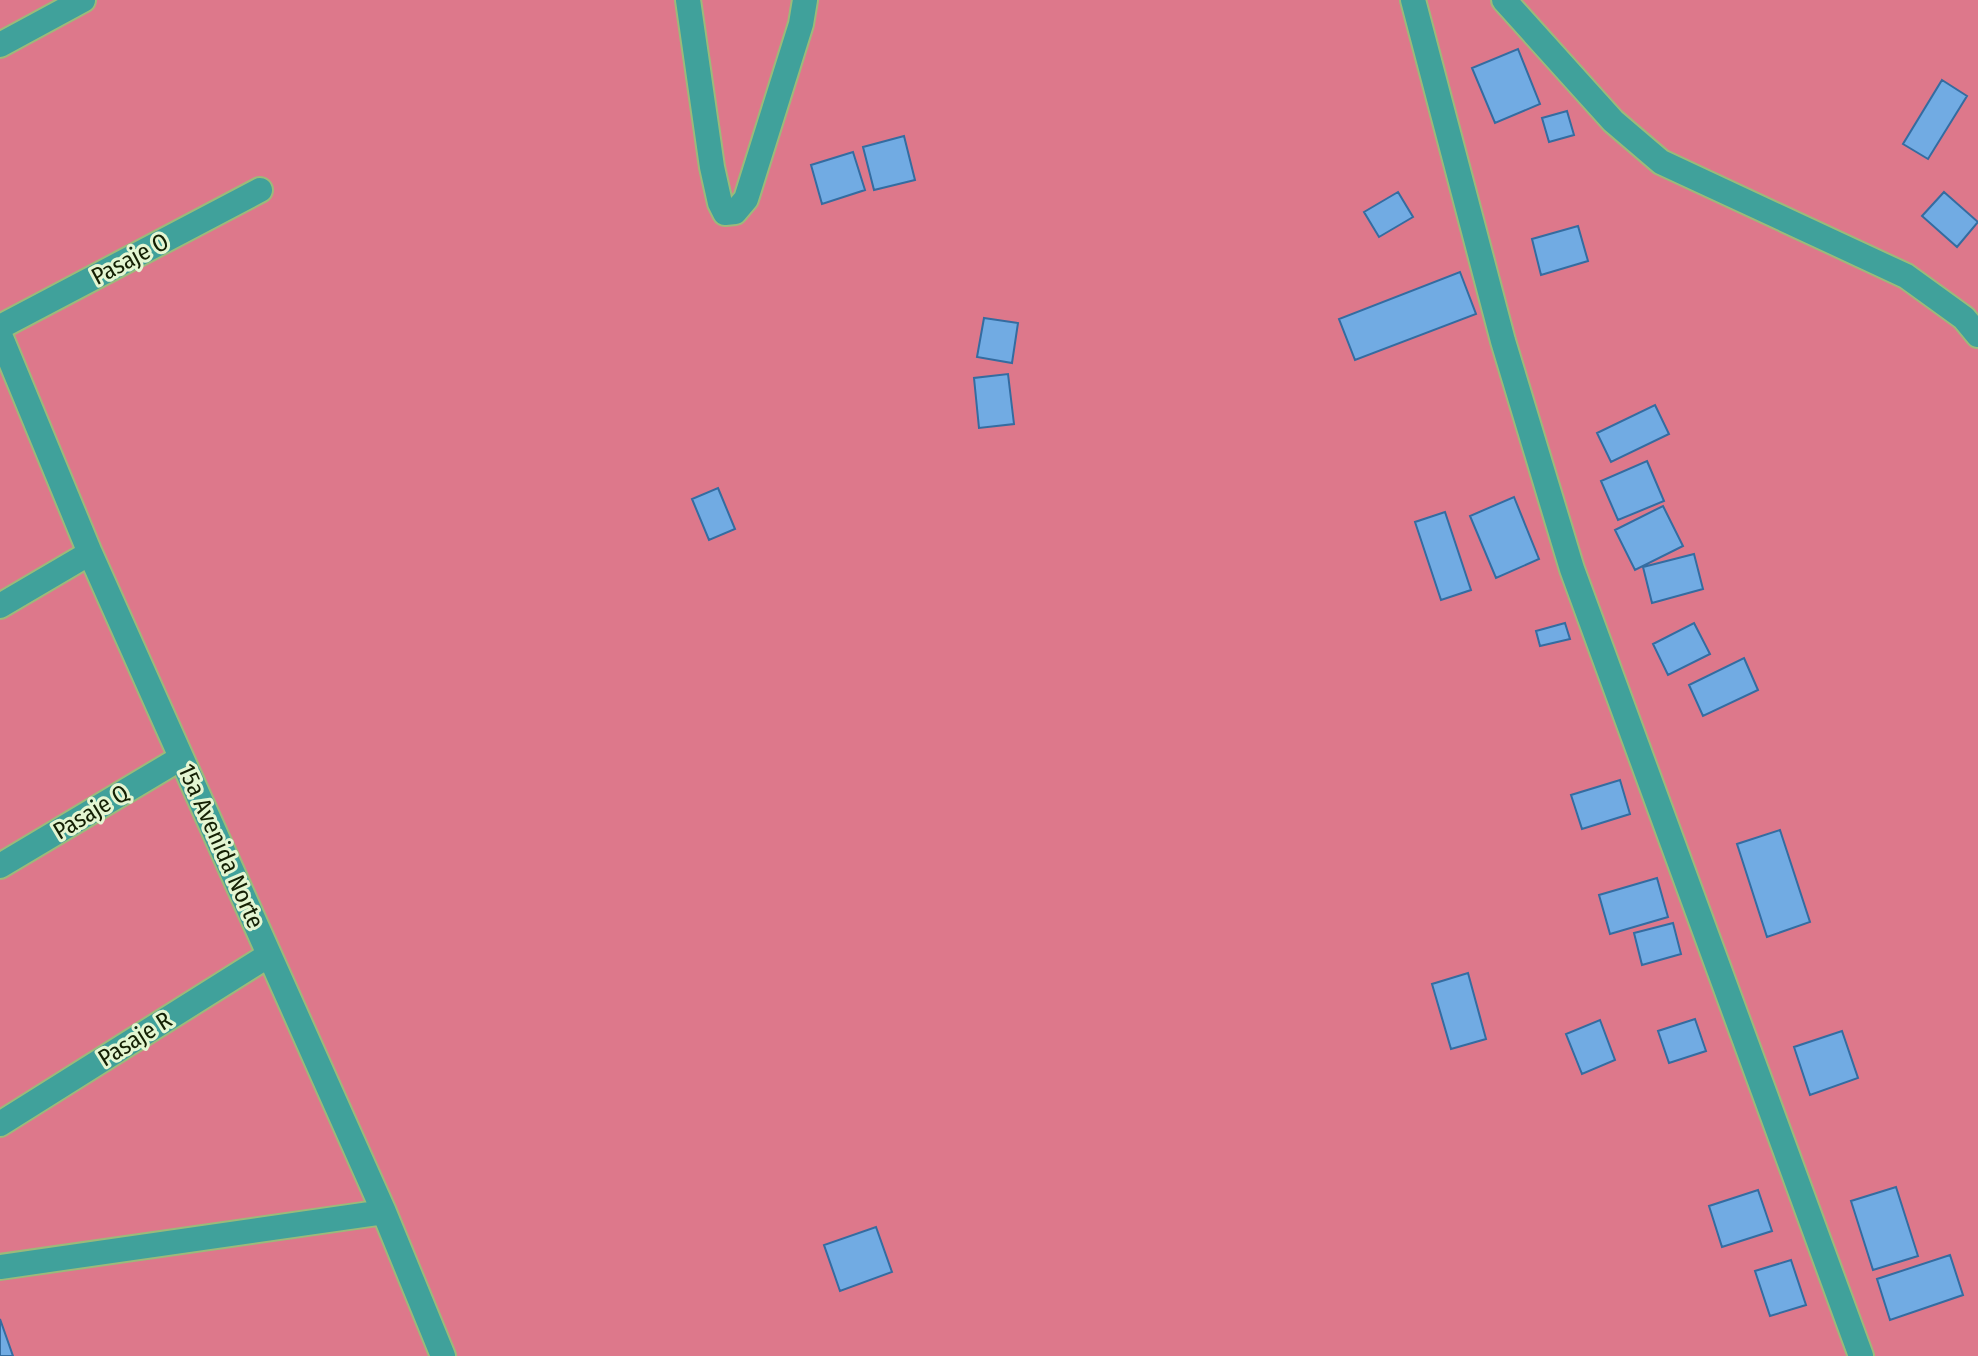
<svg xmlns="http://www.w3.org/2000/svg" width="1978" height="1356" font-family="'Fira Sans Condensed',sans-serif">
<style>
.green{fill:#dd788b}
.building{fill:#71abe3;stroke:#346ca0;stroke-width:2}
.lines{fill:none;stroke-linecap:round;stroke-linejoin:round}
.street-casing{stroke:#9bba7a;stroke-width:28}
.street{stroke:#40a19b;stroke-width:24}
.labels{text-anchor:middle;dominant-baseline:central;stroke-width:6;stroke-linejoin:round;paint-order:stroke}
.street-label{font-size:24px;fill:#142004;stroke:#e4f6d2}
</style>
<rect width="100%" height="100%" fill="#b9dc94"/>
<!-- green -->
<path class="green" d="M0,0H1978V1356H0Z"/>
<!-- building -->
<path class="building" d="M1518,49L1540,104L1495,123L1472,68Z
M1942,80L1967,96L1928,159L1903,144Z
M1567,111L1574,135L1549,142L1542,118Z
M904,136L915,180L874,190L863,147Z
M853,152L865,190L822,204L811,165Z
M1398,192L1413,217L1379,237L1364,212Z
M1944,192L1978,222L1957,247L1922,216Z
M1578,226L1588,261L1541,275L1532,239Z
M1460,272L1476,314L1355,360L1339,319Z
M984,318L1018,323L1012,363L977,357Z
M1008,374L1014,424L979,428L974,378Z
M1655,405L1669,434L1611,462L1597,433Z
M1647,461L1664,501L1618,520L1601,481Z
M718,488L735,529L709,540L692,499Z
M1514,497L1539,559L1496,578L1470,516Z
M1663,506L1683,546L1635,570L1615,530Z
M1445,512L1471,590L1441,600L1415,522Z
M1694,554L1703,589L1652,603L1643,567Z
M1565,623L1570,639L1540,646L1536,631Z
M1694,623L1710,654L1668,675L1653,644Z
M1744,658L1758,690L1703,716L1689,685Z
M1620,780L1630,814L1582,829L1571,795Z
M1780,830L1810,922L1767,937L1737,844Z
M1657,878L1668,917L1610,934L1599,895Z
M1673,923L1681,954L1642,965L1634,933Z
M1468,973L1486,1039L1451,1049L1432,984Z
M1695,1019L1706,1051L1669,1063L1658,1031Z
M1600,1020L1615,1060L1582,1074L1566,1034Z
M1842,1031L1858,1078L1810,1095L1794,1047Z
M1896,1187L1918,1256L1873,1270L1851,1201Z
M1758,1190L1772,1231L1722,1247L1709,1206Z
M876,1227L892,1272L840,1291L824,1245Z
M1950,1255L1963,1295L1890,1320L1877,1279Z
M1791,1260L1806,1305L1770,1316L1755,1271Z
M0,1319L13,1356H0Z"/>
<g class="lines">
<defs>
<path id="street" d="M688,0L712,167L720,203L725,213L735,212L746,199L801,24L805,0
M1413,0L1503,341L1572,569L1861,1356
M1504,0L1613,121L1661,162L1906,276L1964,318L1978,335
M0,45L83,0
M0,327L260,190
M0,335L90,553L384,1212L443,1356
M0,606L90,553
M0,866L181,758
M0,1124L269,955
M0,1267L384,1212"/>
</defs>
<!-- street casing -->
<use href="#street" class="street-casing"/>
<!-- street -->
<use href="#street" class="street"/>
</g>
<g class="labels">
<!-- street labels -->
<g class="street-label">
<text transform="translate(130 259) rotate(-28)">Pasaje O</text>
<text transform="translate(91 812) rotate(-31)">Pasaje Q</text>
<text transform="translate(221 846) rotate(66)">15a Avenida Norte</text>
<text transform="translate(135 1039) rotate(-32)">Pasaje R</text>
</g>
</g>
</svg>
